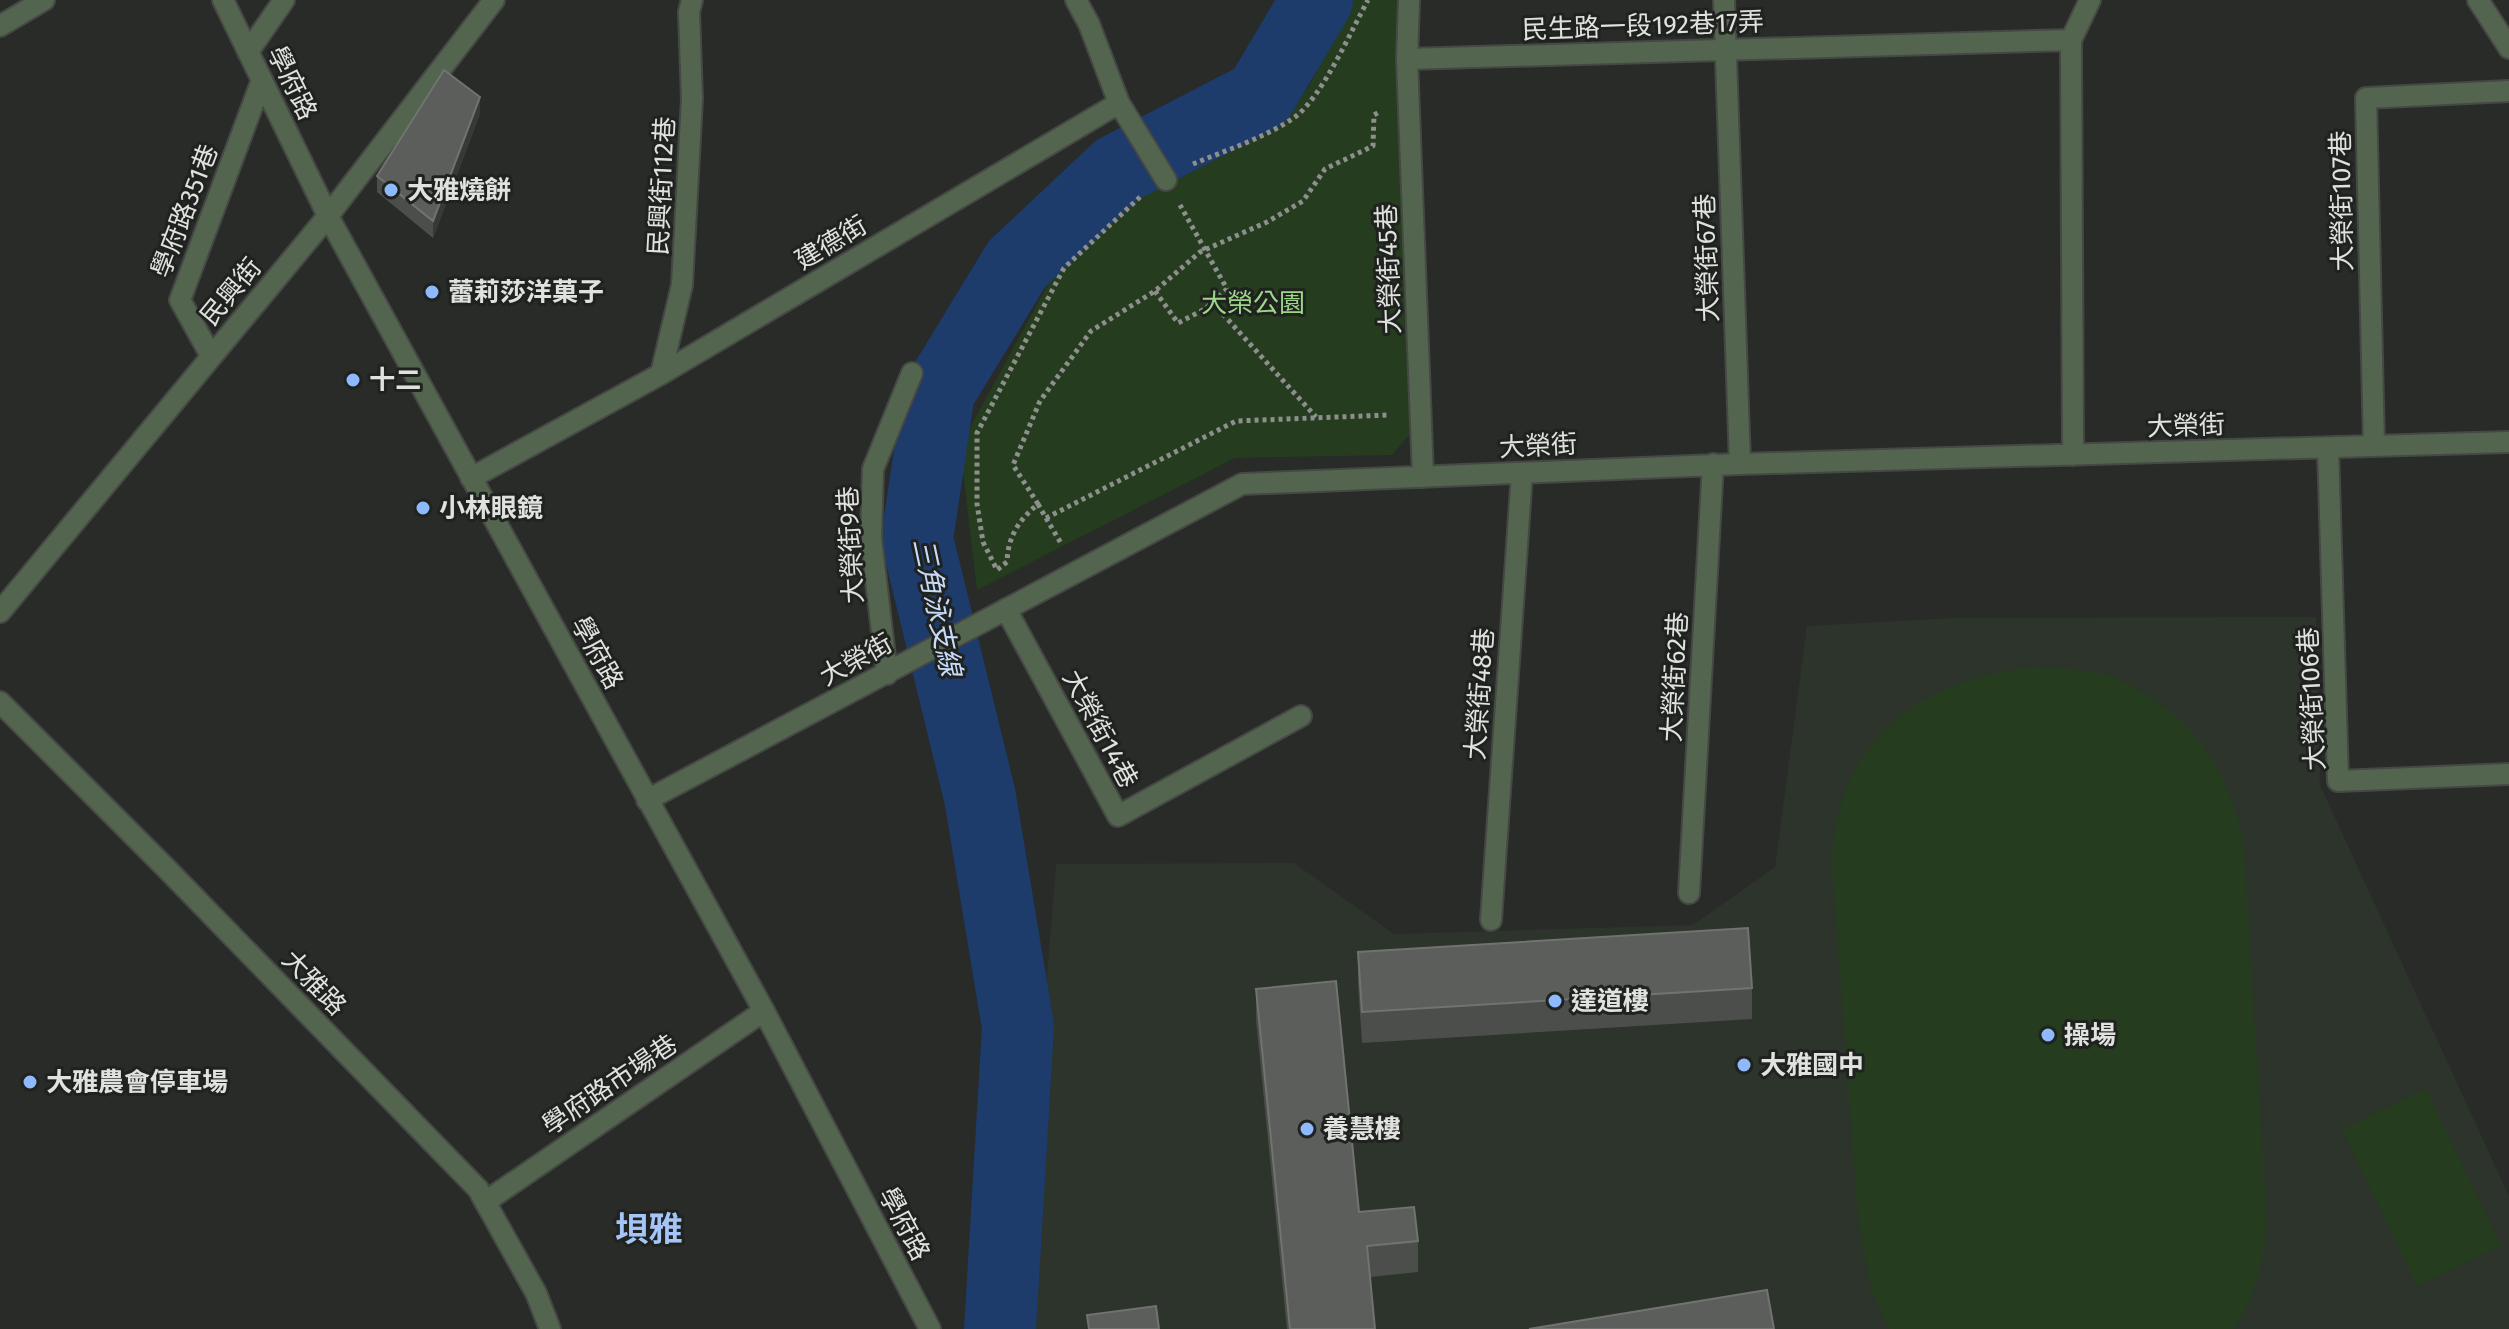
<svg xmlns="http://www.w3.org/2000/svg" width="2509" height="1329" font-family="'Fira Sans','Noto Sans TC',sans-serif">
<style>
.built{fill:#2d342b}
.green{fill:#253c1e}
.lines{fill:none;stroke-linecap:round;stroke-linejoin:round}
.river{stroke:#1d3b6b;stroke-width:72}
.minor-casing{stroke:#454844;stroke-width:24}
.path{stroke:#8d8f8c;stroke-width:5;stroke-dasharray:4 4;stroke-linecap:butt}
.minor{stroke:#54654f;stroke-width:20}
.wall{fill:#4b4e4a}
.shaded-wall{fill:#363935}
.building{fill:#5b5e5a;stroke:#70736f;stroke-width:2}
.poi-dot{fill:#8eb9fd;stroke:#1f221e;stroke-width:3}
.labels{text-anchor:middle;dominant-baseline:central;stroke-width:6;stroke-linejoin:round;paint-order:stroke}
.street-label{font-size:26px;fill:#e0e2df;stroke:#1f221e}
.poi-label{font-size:26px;font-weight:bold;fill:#e0e2df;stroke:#1f221e;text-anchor:start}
.park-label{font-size:26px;fill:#9bd689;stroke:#1f221e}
.water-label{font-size:28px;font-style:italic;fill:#c7dafa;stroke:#1f221e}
.district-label{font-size:34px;font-weight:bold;fill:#a5c5f8;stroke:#1f221e}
</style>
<rect width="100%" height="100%" fill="#282b27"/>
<!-- built -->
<path class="built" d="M2316,617L2320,785L2509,1196V1329H1019L1056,864L1294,863L1394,934L1693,925L1775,867L1807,626L1951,618Z"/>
<!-- green -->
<path class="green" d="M1353,0H1401L1414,429L1392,455L1235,458L977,590L960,446L1058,266L1142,188L1180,165L1265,127L1308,88Z
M2034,667C2059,668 2084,669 2108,675C2123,680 2138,689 2152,698C2206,734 2235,787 2244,851L2267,1221C2263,1258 2256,1298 2234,1329H1889L1871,1289L1858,1218L1831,852C1836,830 1839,807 1847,786C1880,709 1955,675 2034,667Z
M2426,1089L2501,1246L2417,1286L2342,1129Z"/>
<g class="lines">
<!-- river -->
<path class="river" d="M1000,1329L1018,1027L980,797L917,539L939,392L1017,264L1117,170L1260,96L1317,0"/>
<defs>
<path id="minor" d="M223,0L328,216L764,1011L930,1329
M1409,0L1407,59L1423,477
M1724,0L1740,464
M2478,0L2509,48
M0,26L44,0
M248,52L284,0
M1407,59L2071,40
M1119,103L1166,180
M211,356L180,300L262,80
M661,374L682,285L692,99L689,12L692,0
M2374,446L2366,98L2509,91
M2328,448L2338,781L2509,774
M2073,455L2071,40L2090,0
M471,478L661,374L1119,103L1089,24L1076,0
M1006,609L1118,816L1301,716
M0,612L328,216L494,0
M887,674L871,538L873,469L912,373
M0,702L164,866L478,1189L536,1293L550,1329
M647,800L1242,484L1740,464L2509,442
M1689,893L1713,464
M1491,920L1522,473
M485,1202L764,1011"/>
</defs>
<!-- minor casing -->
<use href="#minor" class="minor-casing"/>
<!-- path -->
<path class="path" d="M1193,164C1226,150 1265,138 1295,117C1322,97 1351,31 1368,0
M1140,197L1064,268L977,433V504L983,542L997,570L1007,562C1008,536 1019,520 1038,504L1013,465L1040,401L1091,331L1155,291L1200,252L1267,222L1303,201L1325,169L1373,146L1374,115L1379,112
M1155,291L1178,323L1205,309L1227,289L1180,205
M1212,302L1316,417
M1038,504L1046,518L1236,421L1388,415
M1046,518L1062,545"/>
<!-- minor -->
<use href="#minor" class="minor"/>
</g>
<!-- wall -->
<path class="wall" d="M480,114L433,238L377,192V176Z
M1358,952L1752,988V1019L1362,1043L1358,984Z
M1256,989L1359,1212L1418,1241V1272L1370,1277L1375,1329H1287L1256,1020Z"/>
<!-- shaded-wall -->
<path class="shaded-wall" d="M480,97V114L433,238V221Z"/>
<!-- building -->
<path class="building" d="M444,70L480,97L433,221L377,176Z
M1748,928L1752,988L1362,1012L1358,952Z
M1336,981L1359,1212L1414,1207L1418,1241L1367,1246L1375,1329H1290L1256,989Z
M1767,1290L1774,1329H1529Z
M1156,1306L1159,1329H1089L1087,1315Z"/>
<!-- markers -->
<g class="poi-dot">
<circle cx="391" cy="190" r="8"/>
<circle cx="432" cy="292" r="8"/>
<circle cx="353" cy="380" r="8"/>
<circle cx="423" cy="508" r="8"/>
<circle cx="1555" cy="1001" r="8"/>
<circle cx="2048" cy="1035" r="8"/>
<circle cx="1744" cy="1065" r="8"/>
<circle cx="30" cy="1082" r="8"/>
<circle cx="1307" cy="1129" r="8"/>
</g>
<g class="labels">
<!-- street labels -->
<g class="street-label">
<text transform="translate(1643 26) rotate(-2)">民生路一段192巷17弄</text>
<text transform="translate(292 83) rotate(64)">學府路</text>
<text transform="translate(662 186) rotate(-87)">民興街112巷</text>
<text transform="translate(2342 201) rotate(-91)">大榮街107巷</text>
<text transform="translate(185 211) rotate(-69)">學府路351巷</text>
<text transform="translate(831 243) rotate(-31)">建德街</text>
<text transform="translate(1707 258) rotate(-92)">大榮街67巷</text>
<text transform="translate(1389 269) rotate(-92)">大榮街45巷</text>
<text transform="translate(231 292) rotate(-50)">民興街</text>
<text transform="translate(2186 426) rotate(-2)">大榮街</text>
<text transform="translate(1538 446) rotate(-3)">大榮街</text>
<text transform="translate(851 545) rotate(-93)">大榮街9巷</text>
<text transform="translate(597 653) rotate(61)">學府路</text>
<text transform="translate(856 660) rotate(-29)">大榮街</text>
<text transform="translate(1675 677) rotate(-87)">大榮街62巷</text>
<text transform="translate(1480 694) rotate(-86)">大榮街48巷</text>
<text transform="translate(2312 699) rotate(-93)">大榮街106巷</text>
<text transform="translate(1100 729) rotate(62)">大榮街14巷</text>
<text transform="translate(314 983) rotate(46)">大雅路</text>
<text transform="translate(610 1085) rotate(-34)">學府路市場巷</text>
<text transform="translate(904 1224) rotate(62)">學府路</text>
</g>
<!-- poi labels -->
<g class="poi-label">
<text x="407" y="190">大雅燒餅</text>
<text x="448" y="292">蕾莉莎洋菓子</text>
<text x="369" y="380">十二</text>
<text x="439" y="508">小林眼鏡</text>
<text x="1571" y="1001">達道樓</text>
<text x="2064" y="1035">操場</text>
<text x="1760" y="1065">大雅國中</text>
<text x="46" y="1082">大雅農會停車場</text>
<text x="1323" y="1129">養慧樓</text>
</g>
<!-- park labels -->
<g class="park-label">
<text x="1253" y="303">大榮公園</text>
</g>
<!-- water labels -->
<g class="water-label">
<text transform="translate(937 607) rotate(78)">三角泳支線</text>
</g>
<!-- district labels -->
<g class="district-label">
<text x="649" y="1229">垻雅</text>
</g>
</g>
</svg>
